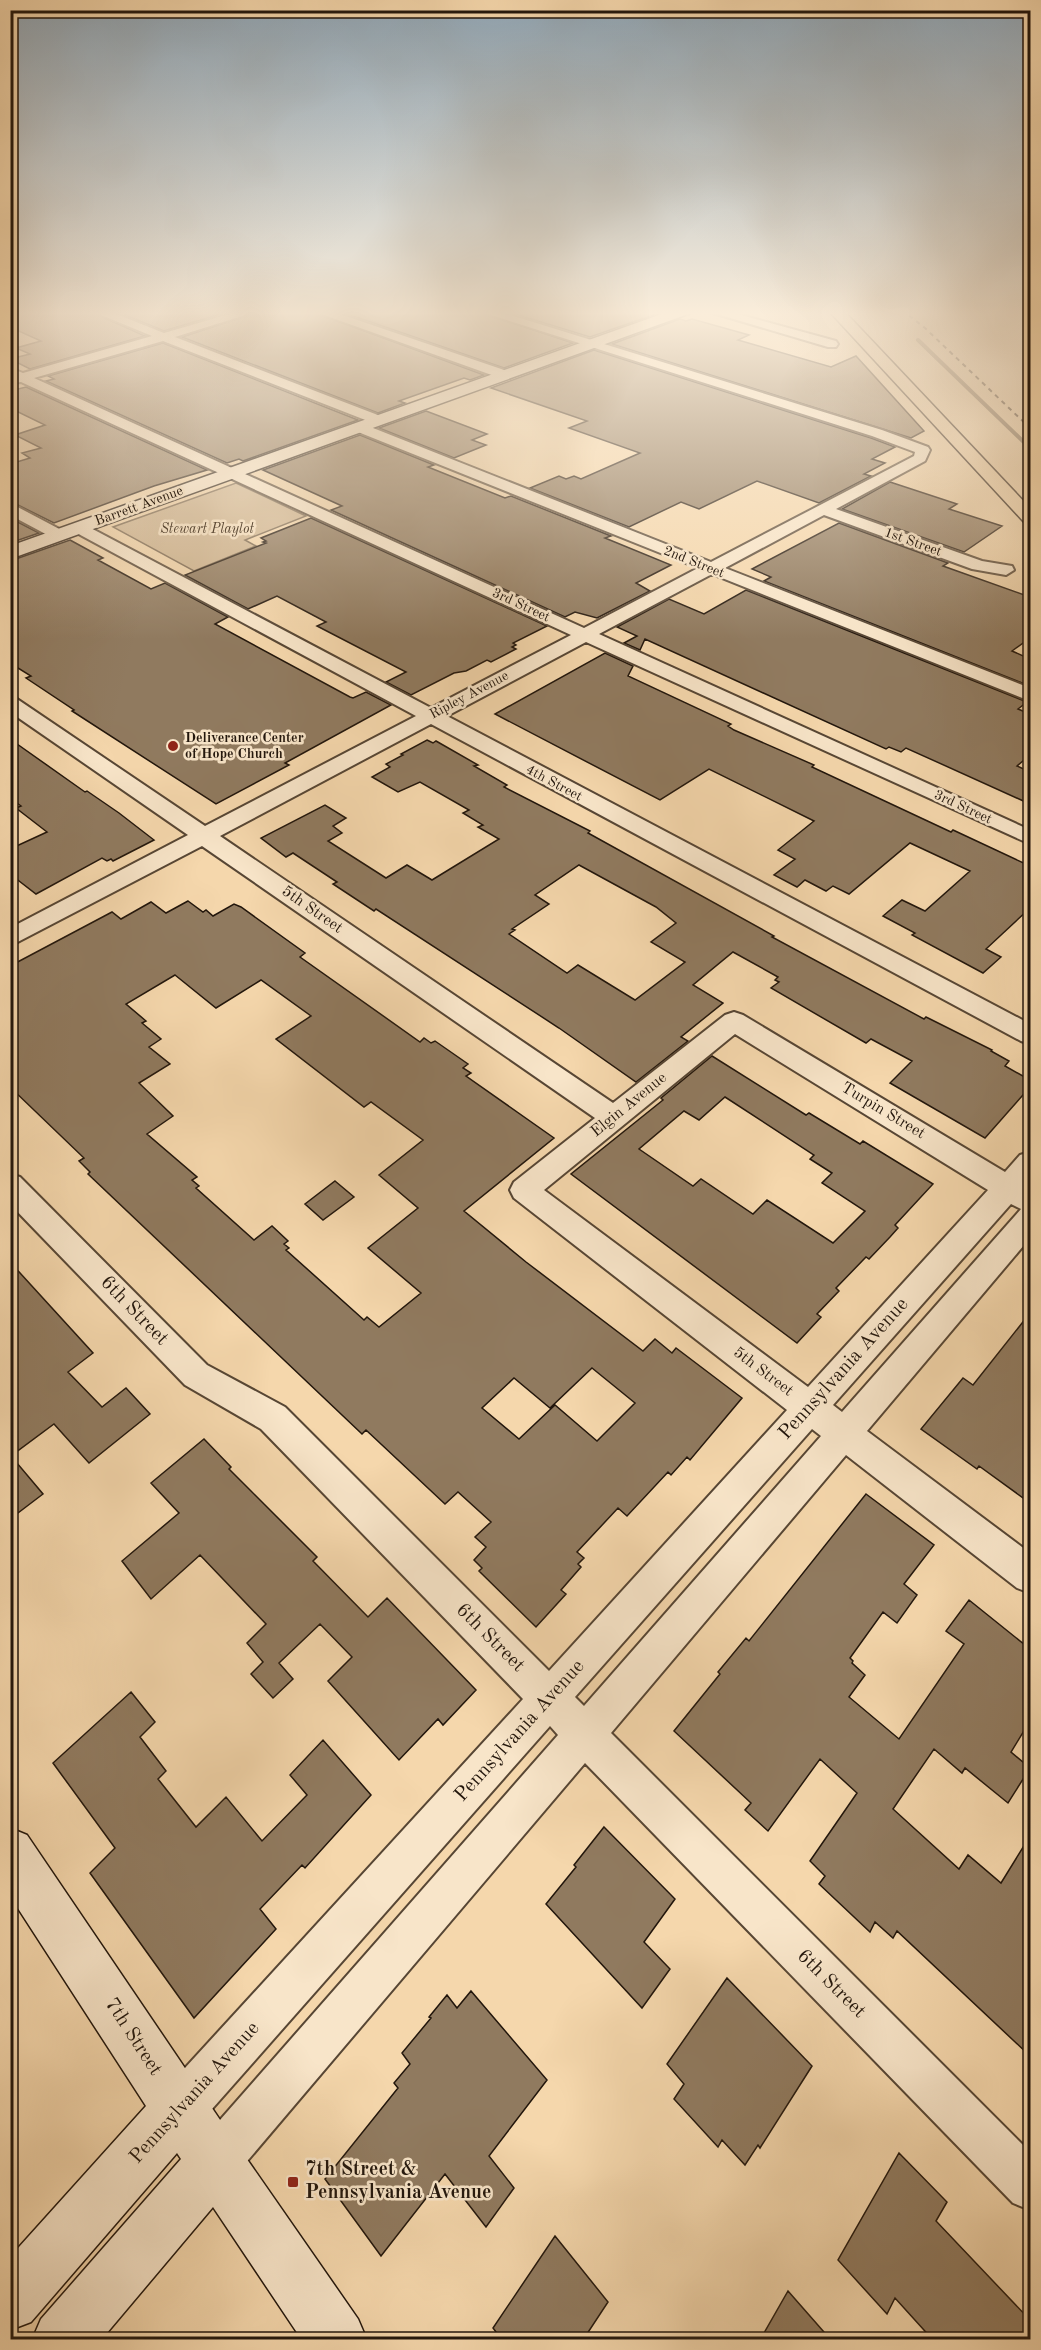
<svg xmlns="http://www.w3.org/2000/svg" width="1041" height="2350" font-family="'Old Standard TT',serif">
<style>
.green{fill:#d1b691;stroke:#7a664e;stroke-width:1.5}
.lines{fill:none;stroke-linecap:round;stroke-linejoin:round}
.stream{stroke:#75624c;stroke-width:4}
.building{fill:#907a5f;stroke:#22160c;stroke-width:1.5;fill-rule:evenodd}
.street-casing{stroke:#574634;stroke-width:4}
.secondary-casing{stroke:#22160c;stroke-width:3}
.highway-casing{stroke:#22160c;stroke-width:3}
.street{fill:#f8e5c9;fill-rule:evenodd}
.secondary{fill:#f8e5c9;fill-rule:evenodd}
.highway{fill:#f5d7ac;fill-rule:evenodd}
.rail{stroke:#22160c;stroke-width:2;stroke-dasharray:4.5 4.5;stroke-linecap:butt}
.poi-dot{fill:#8f2418;stroke:#f8e5c9;stroke-width:2}
.labels{text-anchor:middle;dominant-baseline:central;stroke-width:5;stroke-linejoin:round;paint-order:stroke}
.far-street-label{font-size:14px;fill:#22160c;stroke:#f8e5c9}
.far-park-label{font-size:14px;font-style:italic;fill:#574634;stroke:#f8e5c9}
.far-poi-label{font-size:14px;font-weight:bold;fill:#22160c;stroke:#f8e5c9;text-anchor:start}
.street-label{font-size:16px;fill:#22160c;stroke:#f8e5c9}
.near-street-label{font-size:20px;fill:#22160c;stroke:#f8e5c9}
.near-poi-label{font-size:20px;font-weight:bold;fill:#22160c;stroke:#f8e5c9;text-anchor:start}
</style>
<rect width="100%" height="100%" fill="#f5d7ac"/>
<filter id="stains"><feTurbulence type="fractalNoise" baseFrequency=".00333" numOctaves="4"/><feColorMatrix values="0 0 0 0 .2 0 0 0 0 .09 0 0 0 0 .02 0 0 0 .5 -.17"/></filter>
<radialGradient id="worn" r=".72"><stop offset=".6" stop-color="#630" stop-opacity="0"/><stop offset="1" stop-color="#630" stop-opacity=".3"/></radialGradient>
<!-- green -->
<path class="green" d="M236,483L306,516L245,540L256,546L194,571L113,527Z"/>
<g class="lines">
<!-- stream -->
<path class="stream" d="M918,340L1030,448"/>
</g>
<!-- building -->
<path class="building" d="M10,310H87L145,336L30,369L10,359L30,354L16,348L41,341L10,327Z
M113,310H234L164,331Z
M264,310H308L484,375L470,380L464,378L399,401L405,403L378,413L182,337Z
M336,310H473L573,343L504,368Z
M502,310H651L659,313L590,337Z
M680,319L686,321L692,319L749,335L738,340L831,367L856,356L924,431L911,438L612,344Z
M163,343L358,420L243,461L239,459L227,463L46,381L54,379L48,376Z
M594,350L871,438L895,447L872,459L885,463L864,474L871,476L819,503L757,481L699,509L681,502L629,527L530,488L559,476L566,479L574,476L581,479L640,453L569,428L587,421L491,388Z
M26,387L207,470L154,486L54,523L10,501V464L30,458L22,453L41,448L15,435L45,425L10,408V391Z
M426,411L487,434L472,440L486,445L454,458L379,428Z
M360,435L434,465L428,467L505,498L511,496L611,536L605,538L671,565L636,583L650,591L597,618L575,612L565,617L331,510L342,506L263,470Z
M890,482L957,504L949,509L1002,526L964,552L842,509Z
M10,518L39,533L10,543Z
M311,518L547,626L513,643L516,645L512,647L516,649L491,662L487,660L466,671L454,673L411,695L386,682L406,672L317,626L326,622L277,596L248,609L185,575L266,543L263,542L266,541L261,538Z
M839,523L948,563L943,566L1030,597V638L1012,651L1030,659V686L764,581L771,577L752,569Z
M70,540L103,558L98,560L151,589L165,583L228,617L215,624L350,697L353,698L366,692L391,705L285,763L289,765L216,804L72,711L74,710L26,678L31,676L10,663V561Z
M746,590L1027,702L1018,709L1030,714V755L1017,766L1030,772V804L906,748L901,752L889,747L886,749L645,639L640,650L624,643L637,636L617,627L669,599L704,614Z
M605,653L633,666L628,676L731,724L728,726L734,730L814,765L812,767L951,832L953,830L1030,866V908L986,949L1001,957L983,973L912,935L915,933L883,916L902,900L925,911L970,871L910,843L849,894L833,886L826,891L805,880L797,887L774,875L795,859L778,850L814,821L709,769L660,800L495,714Z
M10,739L85,792L87,791L119,813L154,840L113,861L111,859L107,861L102,858L36,894L10,874V849L47,832L16,808L21,806L10,798Z
M427,740L433,743L436,741L478,765L474,766L507,785L504,787L590,831L588,833L774,936L772,937L924,1019L926,1017L992,1050L991,1051L1009,1061L1005,1066L1030,1080V1087L985,1138L890,1083L912,1061L871,1039L866,1043L771,988L779,982L775,980L778,977L733,952L693,985L723,1003L681,1037L688,1041L636,1082L559,1028L376,909L374,911L333,884L337,882L293,853L286,857L261,838L325,805L346,818L333,826L342,833L328,841L386,878L407,865L432,880L499,839L478,827L483,825L463,813L469,810L420,782L398,792L372,777L390,767L386,764L403,755L401,754ZM579,865L656,907L676,923L651,942L685,962L635,1000L578,965L567,973L509,934L515,930L512,929L549,904L535,895Z
M188,901L203,912L206,910L213,916L234,904L241,907L305,953L300,957L420,1042L424,1038L431,1043L435,1041L468,1064L463,1068L471,1073L466,1076L554,1138L464,1211L526,1262L643,1351L655,1339L672,1353L676,1348L742,1398L690,1460L687,1457L671,1475L668,1472L627,1516L618,1508L577,1552L584,1558L578,1564L581,1567L561,1590L566,1594L536,1627L479,1571L482,1568L474,1560L486,1547L475,1537L491,1522L458,1492L445,1504L366,1430L362,1434L88,1174L90,1172L79,1161L84,1158L10,1087V966L112,912L121,919L151,902L166,913ZM175,975L216,1008L261,980L311,1016L276,1039L364,1107L371,1102L423,1140L379,1175L418,1208L368,1248L421,1293L379,1327L367,1317L364,1320L286,1250L289,1248L284,1244L288,1241L272,1226L254,1240L196,1188L199,1186L192,1180L197,1177L147,1134L173,1116L139,1083L170,1064L149,1047L161,1039L142,1023L146,1021L126,1004ZM592,1368L635,1403L597,1441L555,1405L519,1439L482,1408L514,1378L550,1408Z
M712,1056L806,1115L809,1113L860,1144L863,1141L933,1184L895,1225L898,1228L890,1237L869,1259L866,1257L836,1288L839,1291L817,1314L821,1317L797,1343L571,1174L663,1100L661,1098ZM725,1097L814,1155L810,1159L832,1173L822,1183L865,1211L833,1243L767,1200L753,1214L701,1179L693,1186L639,1149L684,1111L699,1120Z
M335,1181L354,1197L323,1220L305,1204Z
M10,1262L93,1353L68,1372L102,1407L126,1388L150,1414L89,1463L54,1424L11,1456L43,1494L10,1519Z
M1030,1313V1503L979,1466L977,1469L921,1429L963,1378L973,1385Z
M204,1439L231,1467L229,1469L317,1557L313,1561L368,1617L387,1598L476,1690L443,1725L438,1719L399,1760L328,1681L352,1657L320,1624L279,1663L293,1679L273,1698L251,1674L263,1662L247,1643L266,1624L200,1555L151,1599L122,1561L179,1513L151,1483Z
M866,1494L934,1545L904,1584L917,1595L897,1623L883,1612L850,1658L853,1661L852,1663L865,1675L849,1697L899,1739L964,1644L946,1631L969,1600L1030,1649V1721L1011,1752L1030,1768L1008,1803L965,1768L962,1773L934,1749L893,1809L959,1869L968,1855L1001,1883L1030,1836V2056L897,1931L893,1938L875,1922L870,1932L819,1884L825,1876L810,1861L857,1793L820,1759L768,1831L745,1810L751,1803L674,1731L720,1674L718,1672L746,1638L749,1641Z
M131,1692L155,1722L140,1737L166,1771L158,1779L196,1827L226,1797L262,1841L307,1795L290,1775L323,1740L371,1795L305,1868L302,1865L260,1909L276,1929L194,2018L90,1873L115,1848L53,1763Z
M604,1827L675,1899L644,1942L670,1969L642,2008L546,1904L576,1867L574,1865Z
M727,1978L812,2066L760,2148L758,2145L745,2165L722,2140L718,2147L674,2099L684,2084L667,2064Z
M471,1991L547,2080L489,2156L514,2188L486,2227L445,2174L381,2256L325,2179L398,2088L394,2083L410,2064L402,2053L431,2018L429,2017L447,1995L457,2008Z
M899,2153L947,2202L936,2221L1030,2320V2340H933L895,2298L887,2314L838,2260Z
M555,2236L608,2302L583,2340H502L493,2328Z
M788,2291L831,2340H760Z"/>
<g class="lines">
<defs>
<path id="street" d="M89,310H106L164,333L243,310H262L175,337L383,417L385,420L383,423H373L163,341L34,378L584,628L698,568L353,430L351,427L353,424H363L711,562L914,456L915,452L872,436L475,310H494L882,430L928,447L930,450L925,461L836,509L982,561L1012,566L1014,570L1006,575L972,569L824,515L725,568L1030,688V701L712,574L599,634L1030,830V844L586,642L447,716L1030,1024V1044L1021,1041L431,724L220,836L613,1103L725,1015L734,1012L743,1015L1005,1172L1020,1155L1030,1152V1181L1027,1185L1030,1187V1238L867,1431L1030,1553V1593L1017,1588L846,1455L611,1733L1030,2152V2210L1013,2203L585,1763L232,2179L215,2186L198,2179L191,2162L198,2145L558,1735L550,1726L197,2126L180,2132L163,2126L157,2109L163,2092L523,1699L261,1429L185,1385L10,1204V1174L20,1177L207,1365L285,1407L549,1671L787,1410L514,1198L510,1190L514,1182L595,1118L202,846L10,946V928L188,835L10,712V697L17,699L205,826L416,716L73,531L71,528L73,525H85L431,708L571,635L21,382L10,383V368L23,373L152,336ZM735,1034L988,1190L808,1387L544,1190ZM1011,1204L1021,1209L842,1412L833,1405ZM812,1429L821,1436L584,1706L575,1697Z
M310,310H328L510,372L511,375L510,378H500Z
M703,310H723L836,341L838,344L836,347H828Z
M10,503L65,532L67,535L65,538H53L10,515Z"/>
<path id="secondary" d="M673,310H693L691,313L10,559V546Z
M10,1828L27,1835L235,2142L358,2319L367,2340H302L213,2207L101,2340H32L41,2319L181,2159L177,2153L31,2322L10,2330V2257L146,2106L10,1896Z"/>
<path id="highway" d="M828,310H843L1030,508V523L1024,522Z"/>
</defs>
<!-- street casing -->
<use href="#street" class="street-casing"/>
<!-- secondary casing -->
<use href="#secondary" class="secondary-casing"/>
<!-- highway casing -->
<use href="#highway" class="highway-casing"/>
<!-- street -->
<use href="#street" class="street"/>
<!-- secondary -->
<use href="#secondary" class="secondary"/>
<!-- highway -->
<use href="#highway" class="highway"/>
<!-- rail -->
<path class="rail" d="M902,310L925,328L1030,428"/>
</g>
<!-- sky -->
<linearGradient id="sky" x2="0" y2="1"><stop stop-color="#90a8ba"/><stop offset="0.49" stop-color="#faedda"/><stop offset="1" stop-color="#faedda" stop-opacity="0"/></linearGradient>
<rect width="1041" height="639" fill="url(#sky)"/>
<!-- markers -->
<g class="poi-dot">
<circle cx="173" cy="746" r="6"/>
<rect x="287" y="2176" width="12" height="12" rx="3"/>
</g>
<g class="labels">
<!-- far-street labels -->
<g class="far-street-label">
<text transform="translate(139 506) rotate(-20)">Barrett Avenue</text>
<text transform="translate(913 542) rotate(20)">1st Street</text>
<text transform="translate(694 562) rotate(22)">2nd Street</text>
<text transform="translate(521 605) rotate(25)">3rd Street</text>
<text transform="translate(469 695) rotate(-28)">Ripley Avenue</text>
<text transform="translate(554 783) rotate(28)">4th Street</text>
<text transform="translate(963 807) rotate(25)">3rd Street</text>
</g>
<!-- far-park labels -->
<g class="far-park-label">
<text x="207" y="529">Stewart Playlot</text>
</g>
<!-- far-poi labels -->
<g class="far-poi-label">
<text x="185" y="738">Deliverance Center<tspan x="185" dy="16">of Hope Church</tspan></text>
</g>
<!-- street labels -->
<g class="street-label">
<text transform="translate(312 910) rotate(35)">5th Street</text>
<text transform="translate(629 1105) rotate(-39)">Elgin Avenue</text>
<text transform="translate(883 1111) rotate(31)">Turpin Street</text>
<text transform="translate(763 1372) rotate(37)">5th Street</text>
</g>
<!-- near-street labels -->
<g class="near-street-label">
<text transform="translate(134 1311) rotate(46)">6th Street</text>
<text transform="translate(844 1369) rotate(-48)">Pennsylvania Avenue</text>
<text transform="translate(490 1638) rotate(45)">6th Street</text>
<text transform="translate(520 1731) rotate(-48)">Pennsylvania Avenue</text>
<text transform="translate(831 1984) rotate(45)">6th Street</text>
<text transform="translate(133 2037) rotate(57)">7th Street</text>
<text transform="translate(195 2093) rotate(-48)">Pennsylvania Avenue</text>
</g>
<!-- near-poi labels -->
<g class="near-poi-label">
<text x="305" y="2170">7th Street &amp;<tspan x="305" dy="23">Pennsylvania Avenue</tspan></text>
</g>
</g>
<!-- margin -->
<rect width="1041" height="2350" fill="none" stroke="#f5d7ac" stroke-width="36"/>
<rect x="12" y="12" width="1017" height="2326" fill="none" stroke="#22160c" stroke-width="3"/>
<rect x="18" y="18" width="1005" height="2314" fill="none" stroke="#22160c" stroke-width="1.5"/>
<rect width="100%" height="100%" filter="url(#stains)"/>
<rect width="100%" height="100%" fill="url(#worn)"/>
</svg>
